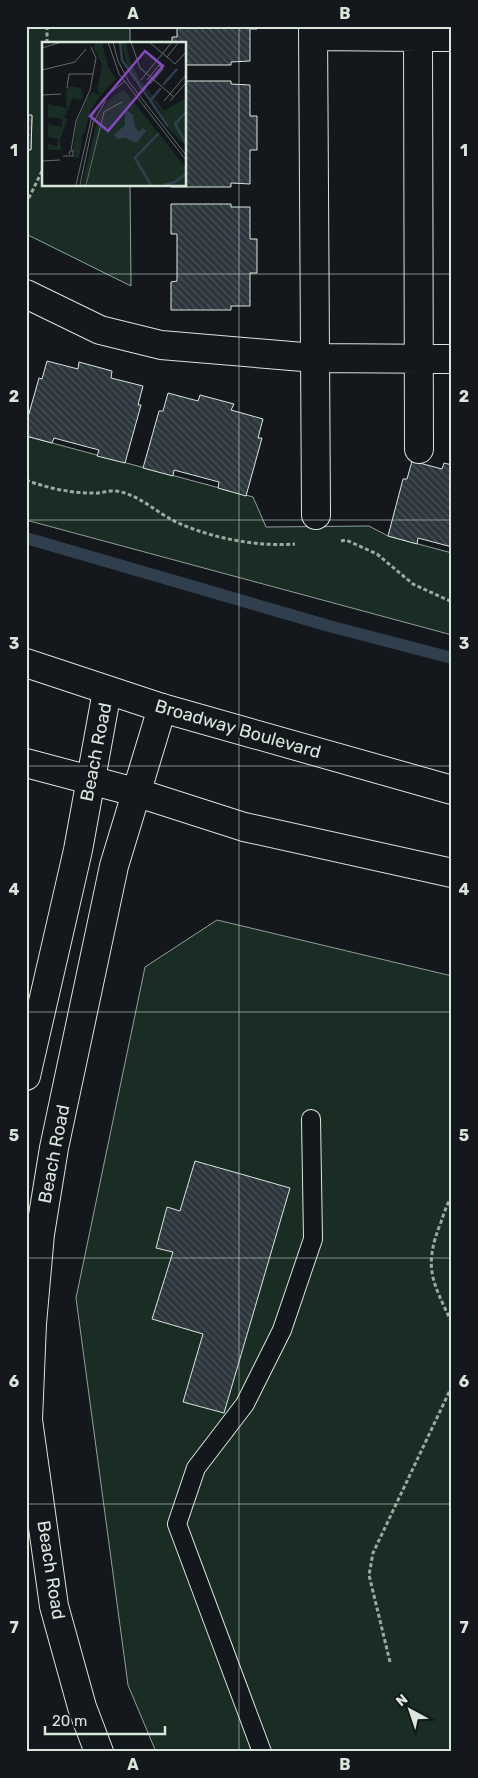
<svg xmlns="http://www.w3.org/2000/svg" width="478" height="1778" font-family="Rubik,sans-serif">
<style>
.grass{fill:#1a2d24;stroke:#939e99}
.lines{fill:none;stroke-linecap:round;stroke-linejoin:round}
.stream{stroke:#2f3f4d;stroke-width:12}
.building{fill:url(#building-back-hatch);stroke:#d8e6dc}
.service-casing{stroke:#d8e6dc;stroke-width:20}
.minor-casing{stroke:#d8e6dc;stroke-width:30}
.secondary-casing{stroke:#d8e6dc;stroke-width:30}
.primary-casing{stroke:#d8e6dc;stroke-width:30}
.path{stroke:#9da8a2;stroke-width:3;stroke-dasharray:4 2.5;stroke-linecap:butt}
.service{stroke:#14181c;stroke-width:18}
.minor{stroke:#14181c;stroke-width:28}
.secondary{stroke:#14181c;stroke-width:28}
.primary{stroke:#14181c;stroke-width:28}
.grid{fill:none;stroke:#d8e6dc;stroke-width:1;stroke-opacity:0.55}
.labels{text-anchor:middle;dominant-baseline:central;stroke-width:4;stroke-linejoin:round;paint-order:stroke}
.street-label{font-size:18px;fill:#d8e6dc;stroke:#14181c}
.inset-river{fill:none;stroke:#2f3f4d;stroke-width:2.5}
.inset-road{fill:none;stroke:#626a69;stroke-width:1}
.view{fill:#8948c3;fill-opacity:0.15;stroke:#8948c3;stroke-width:2.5}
.inset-edge{fill:none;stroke:#d8e6dc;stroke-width:2.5}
.neatline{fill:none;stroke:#d8e6dc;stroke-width:2}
.grid-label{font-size:16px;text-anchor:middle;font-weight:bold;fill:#d8e6dc}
</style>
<defs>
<pattern id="building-back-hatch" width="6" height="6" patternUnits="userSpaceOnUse" patternTransform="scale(1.25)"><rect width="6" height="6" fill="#2c363c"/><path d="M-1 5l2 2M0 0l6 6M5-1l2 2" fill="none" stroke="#4a5358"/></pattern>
</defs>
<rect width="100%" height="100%" fill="#14181c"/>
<!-- grass -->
<path class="grass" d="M31,26H130V44H44V185H130L131,286L26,234V150L31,149L32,116L26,115V28Z
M26,436L253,497L266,527L369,526L388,536L452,553V635L26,520Z
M217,920L452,976V1752H156L128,1685L76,1298L145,967Z"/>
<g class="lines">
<!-- stream -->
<path class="stream" d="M26,538L329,626L452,658"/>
</g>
<!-- building -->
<path class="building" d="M177,26H257V29H250V61L231,62V65H185V44H172V37H177Z
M185,81H231V84L250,85V116H257V150H250V184L231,183V187H171V185H185Z
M26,115H32L31,150H26Z
M171,204H231V207H250V239H257V273H250V306H231V310H171V282L177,281V234H171Z
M47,361L78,369L79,362L112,371L111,378L143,386L138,405H141L125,463L97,456L99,450L54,438L52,443L26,436V424L39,378L42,379Z
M168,393L198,401L200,395L234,404L231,410L263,419L258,438H262L246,496L218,488L219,482L174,470L173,476L143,468L159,411H163Z
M412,461L442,469L444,463L452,465V547L418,538L417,544L388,536L403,479H407Z
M195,1161L290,1188L224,1413L183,1402L203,1334L152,1319L173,1252L156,1248L167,1207L180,1211Z"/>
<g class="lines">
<defs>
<path id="service" d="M262,1752L177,1524L196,1468L245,1404L282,1330L313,1239L311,1119"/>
<path id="minor" d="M313,26L316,515
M313,36L418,37
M26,294L100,330L161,345L315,358L452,359
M419,449L418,37H452"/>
<path id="secondary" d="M26,1076L78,850L107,691
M99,1752L82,1707L54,1606L28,1420L32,1324L40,1234L54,1148L114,866L162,708"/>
<path id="primary" d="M26,663L162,708L452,790
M26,763L135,792L244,827L452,873
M26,1025L32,1047"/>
</defs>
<!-- service casing -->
<use href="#service" class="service-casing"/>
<!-- minor casing -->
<use href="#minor" class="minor-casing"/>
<!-- secondary casing -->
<use href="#secondary" class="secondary-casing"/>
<!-- primary casing -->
<use href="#primary" class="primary-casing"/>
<!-- path -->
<path class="path" d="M47,26V44
M26,204L44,167
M26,480C47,488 70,493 93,493C101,494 108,490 116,491C138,494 156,512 176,522C211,538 257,547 295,544
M341,541L346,540L377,554L413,584L452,602
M452,1196C447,1204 444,1213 441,1222C423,1267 432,1281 452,1323
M390,1662L369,1575L373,1553L452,1386"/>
<!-- service -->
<use href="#service" class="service"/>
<!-- minor -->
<use href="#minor" class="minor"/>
<!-- secondary -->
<use href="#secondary" class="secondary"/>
<!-- primary -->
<use href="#primary" class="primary"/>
</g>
<!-- grid -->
<path class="grid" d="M239,26V1752M26,274H452M26,520H452M26,766H452M26,1012H452M26,1258H452M26,1504H452"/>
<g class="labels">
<!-- street labels -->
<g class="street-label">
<text transform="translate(238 729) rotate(16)">Broadway Boulevard</text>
<text transform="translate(96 752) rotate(-79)">Beach Road</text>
<text transform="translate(54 1154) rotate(-79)">Beach Road</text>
<text transform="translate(51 1570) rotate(81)">Beach Road</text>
</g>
</g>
<!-- overview -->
<g transform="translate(42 42)">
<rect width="144" height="144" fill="#14181c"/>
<path d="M60,0L66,25L74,37L59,53L55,48L60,23L52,5L53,1ZM79,0H84L88,19L97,36L122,69L144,56V104L121,81L124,79L117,66L86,26ZM79,49H83L144,126V143H40L56,75L66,59ZM48,50L37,116L29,115L33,112L31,107L35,79Z" fill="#1a2d24"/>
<path d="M27,44L39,46L41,54L39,58L31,56L22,76L26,77L18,97L19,108H6V102L15,104L16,97L6,95V82L19,85L20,82V77L6,75V62L25,66L24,50ZM50,50L59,53L49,67L42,92H39L44,62Z" fill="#1a2d24"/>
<path d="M83,67L91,73L93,85L97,90L101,86L104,89L95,101L83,96L75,97L72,93L83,83Z" fill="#2f3f4d"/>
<path class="inset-river" d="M78,0L80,18L126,84M121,43L135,27M108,59L119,46M144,70L133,82L144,101M109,143L93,116L117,91M121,143L133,140L144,132"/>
<path class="inset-road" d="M66,0L77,32L144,118M71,0L76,19L87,40L144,113M89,0L98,26L132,55M107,0L125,15L137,0M0,6L20,0M125,15L133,22L144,10M0,28L33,20L44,7M99,38L130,0M105,38L117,23L121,27L108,42M25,46L27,32H51M0,53L19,52M122,59L144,33M128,59L144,41M29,108L34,79L48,48L54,16L49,5M21,114H31V108L27,110L28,113M0,119L18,118M34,143L50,74L62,56L83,39M38,143L51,81L64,58M44,143L62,70L80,60"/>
<path class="view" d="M103,9L121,24L66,89L48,74Z"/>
<rect width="144" height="144" class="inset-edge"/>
</g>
<!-- border -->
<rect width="478" height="1778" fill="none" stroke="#14181c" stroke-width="55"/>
<!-- north arrow -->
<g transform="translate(410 1710) rotate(320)" stroke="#14181c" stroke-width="4" paint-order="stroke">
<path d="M0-4L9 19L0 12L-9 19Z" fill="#d8e6dc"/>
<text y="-8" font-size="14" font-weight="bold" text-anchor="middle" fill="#d8e6dc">N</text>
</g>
<!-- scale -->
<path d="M45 1726v8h120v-8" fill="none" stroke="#d8e6dc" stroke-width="2.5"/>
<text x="52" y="1726" font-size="15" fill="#d8e6dc" stroke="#14181c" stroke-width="4" paint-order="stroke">20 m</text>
<rect x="28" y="28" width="422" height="1722" class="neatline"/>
<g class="grid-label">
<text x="133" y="19">A</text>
<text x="345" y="19">B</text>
<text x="14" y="156">1</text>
<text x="464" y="156">1</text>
<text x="14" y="402">2</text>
<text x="464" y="402">2</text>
<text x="14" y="649">3</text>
<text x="464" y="649">3</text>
<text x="14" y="895">4</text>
<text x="464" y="895">4</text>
<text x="14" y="1141">5</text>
<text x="464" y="1141">5</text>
<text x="14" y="1387">6</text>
<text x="464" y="1387">6</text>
<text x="14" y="1633">7</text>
<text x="464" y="1633">7</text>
<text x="133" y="1770">A</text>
<text x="345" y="1770">B</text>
</g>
</svg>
